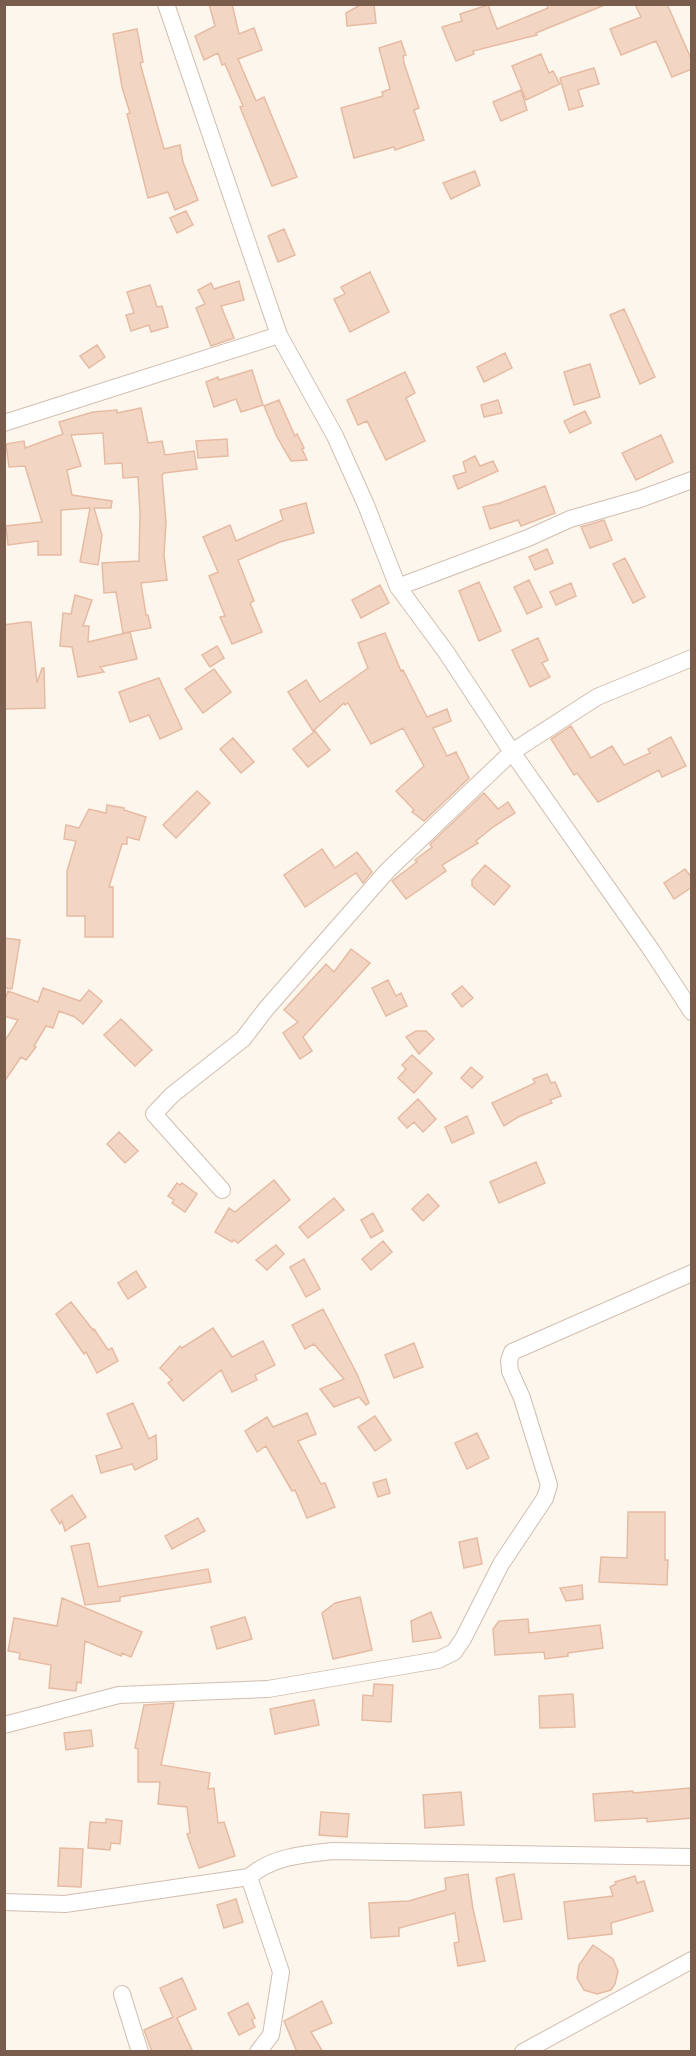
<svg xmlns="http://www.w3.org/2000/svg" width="696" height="2056" font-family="Quicksand,sans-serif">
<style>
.building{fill:#f3d5c3;stroke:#e6bba3;stroke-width:1.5}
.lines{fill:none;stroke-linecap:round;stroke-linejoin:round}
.minor-casing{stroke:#d1beb0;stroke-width:18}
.minor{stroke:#fff;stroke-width:16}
</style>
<rect width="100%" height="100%" fill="#fdf6ec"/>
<!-- building -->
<path class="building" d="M209,4H232L239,34L254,28L262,50L238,59L256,101L264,97L297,177L272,186L240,107L243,106L225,64L222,65L218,53L204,60L195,36L215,26Z
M362,4H374L376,23L347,26L346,13Z
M546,4H607L536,33L537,35L473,51L474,54L456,61L442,27L462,21L460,14L488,5L497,29L548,8Z
M635,4H667L692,61V69L672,77L656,41L621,55L610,29L641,17Z
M137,29L143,62L140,63L164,149L180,145L183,162L198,200L175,210L168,192L148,198L127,114L130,113L122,87L113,34Z
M401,41L406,55L403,56L404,63L419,108L414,110L424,140L395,150L394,147L354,158L341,108L383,96L382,92L390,89L379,48Z
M541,54L549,73L553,71L560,84L526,100L512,66Z
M594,68L599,84L578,90L583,106L569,110L560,78Z
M521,90L527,110L501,121L493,102Z
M475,171L480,185L451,199L443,183Z
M186,211L193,225L177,233L170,218Z
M284,229L295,255L278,262L268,236Z
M370,272L389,312L350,332L334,299L345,294L341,287Z
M239,281L244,300L221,306L234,338L211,346L196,308L205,304L198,290L211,283L214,289Z
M150,285L157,307L162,306L168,327L151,332L149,325L131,331L126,315L134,313L127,292Z
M624,309L655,377L640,384L610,315Z
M97,345L105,357L89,368L80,356Z
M505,353L512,368L484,382L477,367Z
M590,364L600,397L574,405L564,372Z
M252,370L263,405L241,412L236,399L214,407L206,382L218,377L219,380Z
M405,372L415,393L406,398L425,441L386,460L367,421L358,425L347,400Z
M279,400L295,436L297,434L304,448L302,449L307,460L291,461L277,437L264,406Z
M498,400L502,413L484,417L481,405Z
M141,408L148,443L162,441L165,455L194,451L197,469L164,473L162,475L166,522L164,555L167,580L141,583L146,615H148L151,628L123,633L116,592L104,593L102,563L139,561L140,514L138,477L123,478L122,463L105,464L103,433L71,435L81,466L67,470L72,495L112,501L111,508H94L102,535L98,565L80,562L90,508L61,510V555H38V541L8,545L6,526L42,522L25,466L9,467L6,444L24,441L25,448L63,434L59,422L93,412L117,410V413Z
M585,411L591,423L570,433L564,421Z
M661,435L673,462L636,480L622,453Z
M227,439L228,456L198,458L196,441Z
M475,456L480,466L493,461L498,471L458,489L453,476L466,472L463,462Z
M545,486L555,513L521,526L518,520L490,529L483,507L500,503Z
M306,503L314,533L280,542L238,560L254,601L250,603L262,632L232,644L220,617L225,616L209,576L218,572L203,537L230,525L236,541L283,520L280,510Z
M604,520L612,540L590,548L581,527Z
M547,549L553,563L535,570L529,557Z
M625,558L645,597L633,603L613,564Z
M529,580L542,607L527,614L514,587Z
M479,582L501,631L479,641L459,591Z
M571,583L576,596L556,605L550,592Z
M380,585L389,603L361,618L352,600Z
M75,595L92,600L83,626H89L88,642L130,632L137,659L100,667L104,672L78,677L72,647L60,646L63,613L71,614Z
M25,622H31L37,683L42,668H44L45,708L4,709V625Z
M385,633L401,671L403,670L427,717L447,709L451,721L433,728L447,756L456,752L469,778L424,821L412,812L414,810L396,791L424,766L403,728L371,744L348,703L345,705L344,703L313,731L288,692L306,680L320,702L368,668L358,643Z
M538,638L548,660L542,663L550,677L530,687L512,650Z
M217,646L224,658L210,667L202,655Z
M214,669L231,692L203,713L185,689Z
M159,678L182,729L160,739L149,715L130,722L119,692Z
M571,726L591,758L612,746L624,765L650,753L648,749L671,737L686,766L662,777L659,770L598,802L577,773L574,775L551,739Z
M315,731L330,750L308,767L293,749Z
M233,738L254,762L241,773L220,749Z
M197,791L210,803L176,838L163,825Z
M484,793L498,809L508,802L515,813L493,827L476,841L478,843L442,865L446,871L406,899L392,881L417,862L415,860L432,847L430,844Z
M107,805L124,808V810L146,817L139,840L127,837V844H122L109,887H113V937H85V916H67V871L76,841L64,839L66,825L79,828L89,809L106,813Z
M322,849L335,868L357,852L372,872L363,883L356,873L305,907L284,875Z
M485,865L510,886L494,905L472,886V880Z
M685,869L692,878V887L674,899L664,883Z
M4,938L20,940L12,989L4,988Z
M351,949L370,963L303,1037L312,1051L300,1059L283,1033L298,1022L284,1010L326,964L334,972Z
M388,980L396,996L401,993L407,1006L386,1016L372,988Z
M462,986L473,998L462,1007L452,994Z
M43,988L80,1001L89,990L102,1001L83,1024L75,1017L59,1011L53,1028L46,1026L34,1046L36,1047L26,1060L21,1057L4,1082V1042L18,1020L4,1016V1002L8,991L38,1002Z
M121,1019L152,1050L135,1066L104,1035Z
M416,1031H426L434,1039L419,1054L406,1037Z
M412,1055L432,1073L414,1093L398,1078L406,1069L402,1065Z
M471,1067L483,1077L472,1088L461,1078Z
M547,1074L551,1083L555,1082L561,1096L550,1100L552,1103L518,1117L504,1126L492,1103L535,1083L533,1079Z
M418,1099L436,1119L423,1132L414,1122L407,1128L398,1118Z
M467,1116L474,1133L452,1143L445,1127Z
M119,1132L138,1151L125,1163L107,1144Z
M536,1162L545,1183L499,1203L490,1182Z
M274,1180L290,1200L238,1243L234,1240L232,1242L215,1232L229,1208L235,1212Z
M177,1183L180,1185L182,1183L197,1194L185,1212L172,1203L174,1200L168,1196Z
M428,1194L439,1206L423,1221L412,1209Z
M334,1198L344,1210L308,1238L299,1227Z
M373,1213L383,1231L371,1238L361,1220Z
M383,1241L392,1252L371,1270L362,1259Z
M276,1245L284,1254L267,1270L256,1260Z
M304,1259L320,1289L306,1297L290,1267Z
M136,1271L146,1287L128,1299L118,1283Z
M71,1302L93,1330L94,1329L108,1350L112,1348L118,1361L97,1373L86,1352L84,1354L56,1314Z
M323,1309L357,1374L369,1403L366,1405L359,1397L334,1407L320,1389L344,1379L314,1344L305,1349L292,1325Z
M213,1328L232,1357L263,1341L275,1365L255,1375L257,1380L232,1392L221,1370L183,1401L168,1383L172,1380L160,1368L180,1346L182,1348Z
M414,1343L423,1367L394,1378L385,1355Z
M133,1403L149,1439L156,1435L157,1459L135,1470L132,1464L101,1473L96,1456L122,1448L107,1414Z
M307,1413L316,1434L298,1441L321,1484L325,1483L335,1507L307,1518L295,1490L292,1491L266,1446L257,1452L245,1431L267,1417L273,1427Z
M375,1416L391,1440L375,1451L358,1427Z
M477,1433L489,1458L467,1469L455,1443Z
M386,1479L390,1493L378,1497L373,1483Z
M72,1495L86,1517L65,1531L62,1521L60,1524L51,1510Z
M628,1512H665V1560H668L667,1585L599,1582L601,1557L627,1558Z
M198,1518L205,1531L172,1549L165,1536Z
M477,1538L482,1564L464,1568L459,1542Z
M89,1543L98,1587L208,1569L211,1582L120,1597V1601L85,1605L71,1546Z
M582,1585L583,1599L566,1601L560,1588Z
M360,1597L372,1650L333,1659L322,1613L335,1603Z
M62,1598L142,1632L131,1657L122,1653L121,1656L85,1641L81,1683L77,1682L76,1691L49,1688L51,1665L19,1659L20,1653L8,1651L14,1618L57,1626Z
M431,1612L441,1638L413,1642L411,1621Z
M245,1617L252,1639L217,1649L211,1627Z
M528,1619L529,1633L600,1625L603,1648L568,1653V1656L545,1659L544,1652L495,1655L493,1629L499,1621Z
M374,1684L393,1685L391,1722L362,1720L363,1695L373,1696Z
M573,1694L575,1727L540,1728L539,1696Z
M314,1700L319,1725L275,1734L270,1709Z
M174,1703L161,1765L210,1773L208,1789L214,1788L218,1823L224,1822L235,1856L199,1868L187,1834L190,1833L187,1807L158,1804L160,1782H138V1749L135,1748L144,1705Z
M91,1730L93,1746L66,1750L64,1733Z
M690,1788L692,1818L647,1822V1818L595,1821L593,1794L633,1791V1793Z
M461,1792L464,1825L425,1828L423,1795Z
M321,1812L349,1814L347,1837L319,1835Z
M106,1819L122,1821L120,1844L111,1843L110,1850L88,1848L90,1822L106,1823Z
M60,1848L83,1849L81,1887L58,1886Z
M468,1874L473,1909L485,1961L458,1966L454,1943L459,1942L455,1913L399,1928V1936L371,1938L369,1903L409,1901L446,1890L445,1878Z
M514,1874L522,1919L504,1922L496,1878Z
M635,1876L637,1883L644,1881L653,1911L611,1923L612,1934L568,1939L564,1902L613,1896L610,1887L616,1884L615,1882Z
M236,1899L243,1922L224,1928L217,1905Z
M593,1945L613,1959L618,1971L615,1984L611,1990L597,1994L584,1990L577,1978L579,1965Z
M182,1978L196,2009L177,2018L193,2052H152L144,2030L173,2017L160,1988Z
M322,2001L332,2023L311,2032L323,2052H297L284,2021Z
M248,2003L255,2018L252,2020L255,2027L239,2035L228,2013Z"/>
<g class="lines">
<defs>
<path id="minor" d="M166,4L279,335L335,436L366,505L398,587L446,652L512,752L652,951L692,1012
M4,423L279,335
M398,587L528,538L570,519L640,499L692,480
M222,1190L154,1114L172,1095L243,1039L266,1009L388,870L512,752L597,697L692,658
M4,1725L119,1695L268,1689L438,1660L454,1652L463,1639L501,1564L545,1498L549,1485L522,1398L510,1371L509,1361L512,1352L692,1273
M249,1877L281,1972L271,2035L258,2052
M4,1902L65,1904L249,1877C271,1857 304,1854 333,1851L692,1857
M122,1994L140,2052
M523,2052L692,1960"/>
</defs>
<!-- minor casing -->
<use href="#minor" class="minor-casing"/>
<!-- minor -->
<use href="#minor" class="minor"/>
</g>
<!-- border -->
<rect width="696" height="2056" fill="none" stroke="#7a5c4d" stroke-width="12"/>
</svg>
